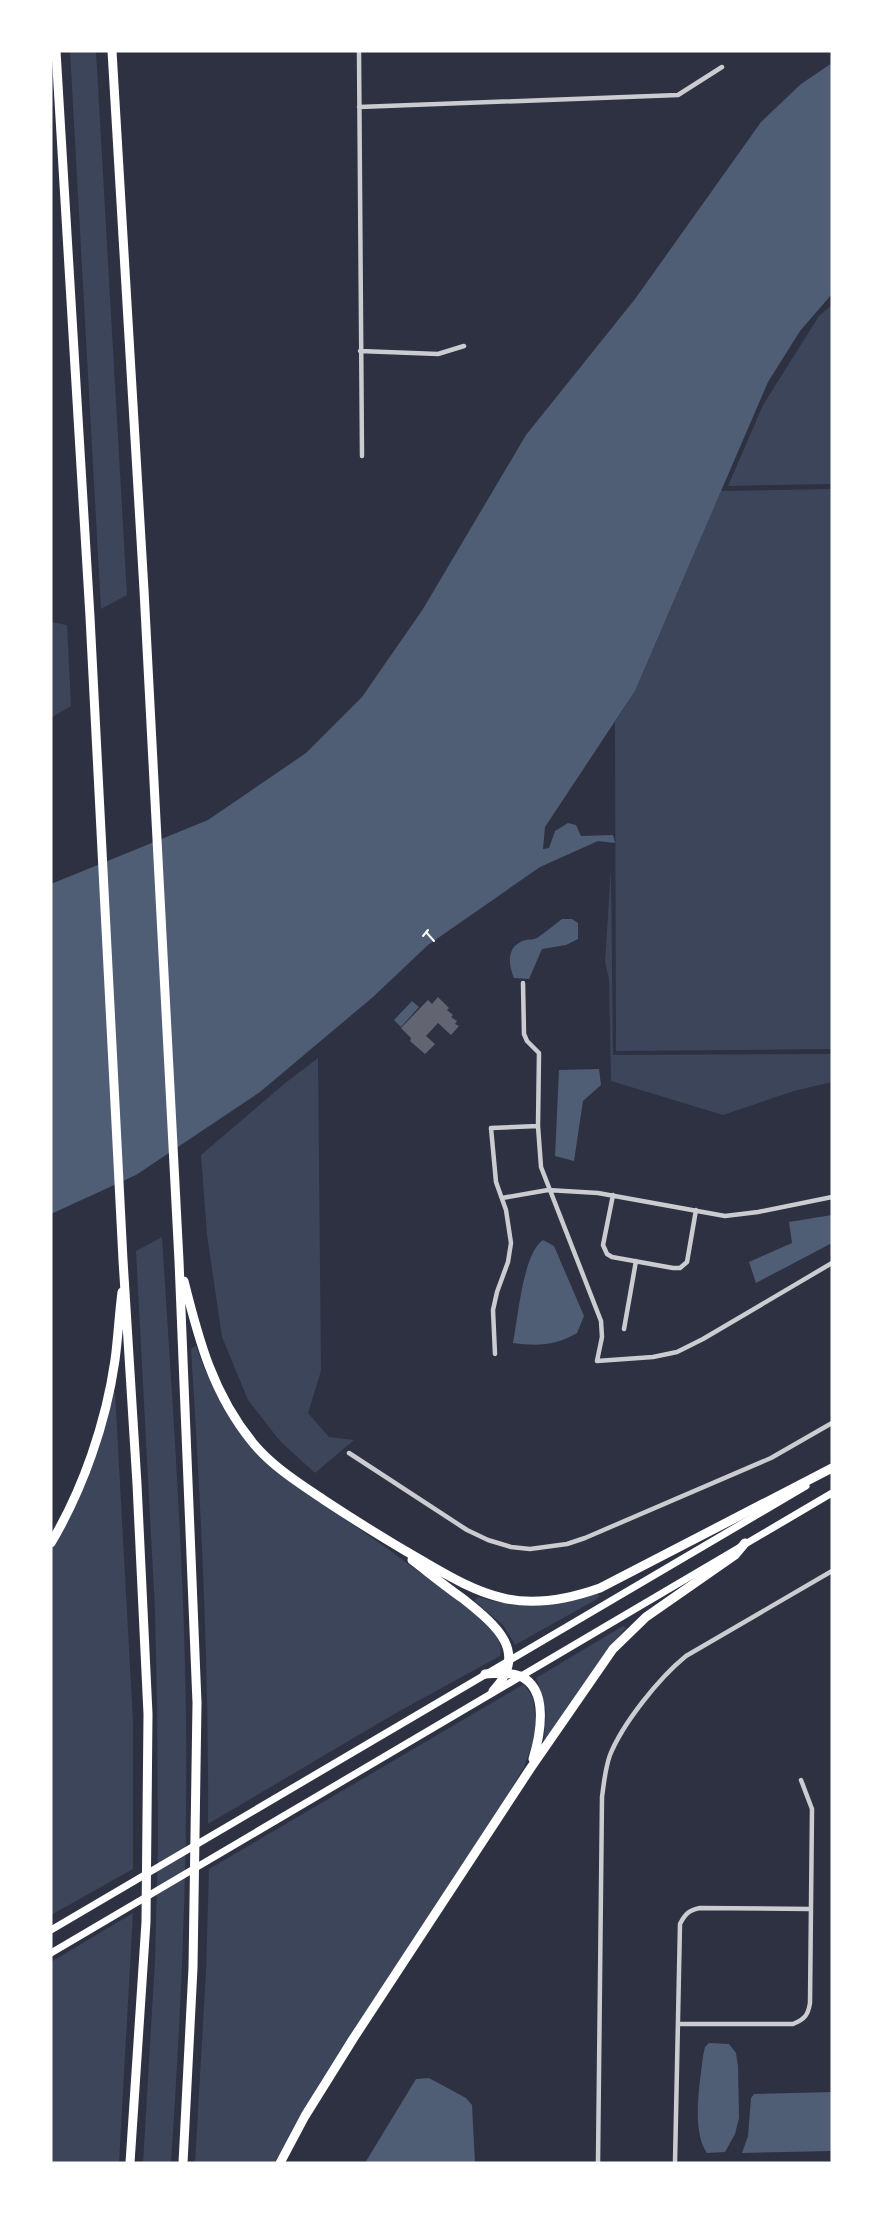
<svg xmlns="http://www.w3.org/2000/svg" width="883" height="2214" font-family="'Sofia Sans Condensed',sans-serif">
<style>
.green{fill:#3c4559}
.water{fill:#4f5d75}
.building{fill:#626471}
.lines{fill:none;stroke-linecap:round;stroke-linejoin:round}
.path{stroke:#fff;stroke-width:2}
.minor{stroke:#caccd0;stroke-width:4.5}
.secondary{stroke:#fff;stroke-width:7}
.motorway{stroke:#fff;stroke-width:9}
</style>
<rect width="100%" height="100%" fill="#2d3142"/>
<!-- green -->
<path class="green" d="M70,51H96L127,595L101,609Z
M832,305V484L728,486L763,405L819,316Z
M832,489V1049L616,1051L615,722L635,691L721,491Z
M51,622L67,625L71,706L51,718Z
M611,868L613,1055L832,1054V1082L794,1091L723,1115L611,1081L609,979L605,962Z
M318,1058L321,1371L308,1413L329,1437L354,1440L315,1473L280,1441L248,1400L222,1337L207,1235L201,1155L284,1084Z
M162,1237C172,1397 184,1557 186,1716C188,1865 181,2014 171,2163H143L155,1960L158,1841L157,1705L155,1611L136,1251Z
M196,1346L204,1368L222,1402L285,1477L388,1549L479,1616C490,1627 504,1639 500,1656L396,1713L208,1824C209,1665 201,1507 191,1349Z
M111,1392H115L133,1721V1869L51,1915V1549L68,1518Z
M596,1593L600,1596L597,1599L515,1645L503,1625L474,1601L478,1597C516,1609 558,1608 596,1593Z
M623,1626L626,1628L610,1646L547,1742L544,1740L546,1711L536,1678Z
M524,1684L533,1698L536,1723L533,1742L524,1767L485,1833L324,2076L274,2163H195L206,1971L209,1869Z
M133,1913L119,2163H51V1962Z"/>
<!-- water -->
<path class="water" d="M832,63V294L800,331L768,382L635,691L545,827L543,849L549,848L555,831L568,823L576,825L581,836L613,835L615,843L598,841L540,867L428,945L373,997L260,1092L136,1175L51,1214V884L208,820L306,753L362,697L423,609L526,435L635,299L761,122L801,84Z
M562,919H572L578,923V939L566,945L542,949L529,979L514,978C508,964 506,945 526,940C530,939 533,940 537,938C546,932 554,925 562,919Z
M412,1001L419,1007L401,1027L394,1020Z
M599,1069L601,1085L583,1101L574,1161L555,1156L559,1070Z
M832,1215V1243L756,1283L749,1262L792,1243L789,1222Z
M543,1240L554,1246L584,1316L577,1333C555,1346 538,1346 513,1343C518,1318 523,1253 543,1240Z
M709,2043L729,2044L736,2053L738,2066L739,2118L735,2134L725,2152L707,2153C691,2130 700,2083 703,2056L705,2047Z
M429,2078L466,2098L472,2105L475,2163H365L416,2079Z
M832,2092V2151L742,2153L748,2136L751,2098L754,2094Z"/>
<!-- building -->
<path class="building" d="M438,997L449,1008L447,1010L453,1015L451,1017L457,1021L455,1024L459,1026L451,1035L438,1023L426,1036L435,1044L425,1054L410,1041L411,1038L401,1028L428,1000L432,1004Z"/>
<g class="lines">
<!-- path -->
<path class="path" d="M426,932L434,941
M423,936L428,930"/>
<!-- minor -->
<path class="minor" d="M359,51L362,456
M359,107L678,95L722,67
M360,351L438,354L464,346
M523,983L524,1034L527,1041L539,1053L538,1126L541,1167L601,1321L602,1337L597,1361L653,1357L677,1352L703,1339L832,1263
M613,1195L603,1245L607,1254L612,1257L673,1268H680L687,1262L696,1210
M502,1198L548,1190L598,1193L725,1216L758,1212L832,1197
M624,1329L636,1261
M495,1354L493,1310L497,1292L508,1262L511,1243L506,1210L496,1182L491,1128L538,1126
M349,1453L467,1530L488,1540L511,1547L530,1549L567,1544L585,1538L771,1458L832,1423
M678,2024H793C805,2019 808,2015 810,2003L812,1809L801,1780
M598,2163L602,1797C604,1783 605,1769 610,1755C623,1723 659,1678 686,1656L832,1571
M675,2163L680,1924C685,1914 689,1910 700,1908L810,1909"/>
<!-- secondary -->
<path class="secondary" d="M51,1930L806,1486
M51,1953L832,1493"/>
<!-- motorway -->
<path class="motorway" d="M56,51L90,617L123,1260L137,1484L148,1714L146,1922L130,2163
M112,51L144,590L179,1261L197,1703L193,1968L183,2163
M184,1281C199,1341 213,1394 253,1443C273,1467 299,1483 324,1500C356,1521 388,1541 421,1560C447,1575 473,1591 503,1598C536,1606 569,1599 600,1588L832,1468
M51,1543C83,1489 106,1423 115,1360C118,1338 119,1315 122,1292
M412,1560C429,1573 445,1586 462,1598C493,1623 531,1651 493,1691
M485,1674C496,1673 509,1672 520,1676C550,1689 540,1736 533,1759
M280,2163L305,2116L353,2039L530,1769L613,1649L646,1617L735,1555L745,1543"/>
</g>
<!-- border -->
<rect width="883" height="2214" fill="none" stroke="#ffffff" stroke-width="105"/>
</svg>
